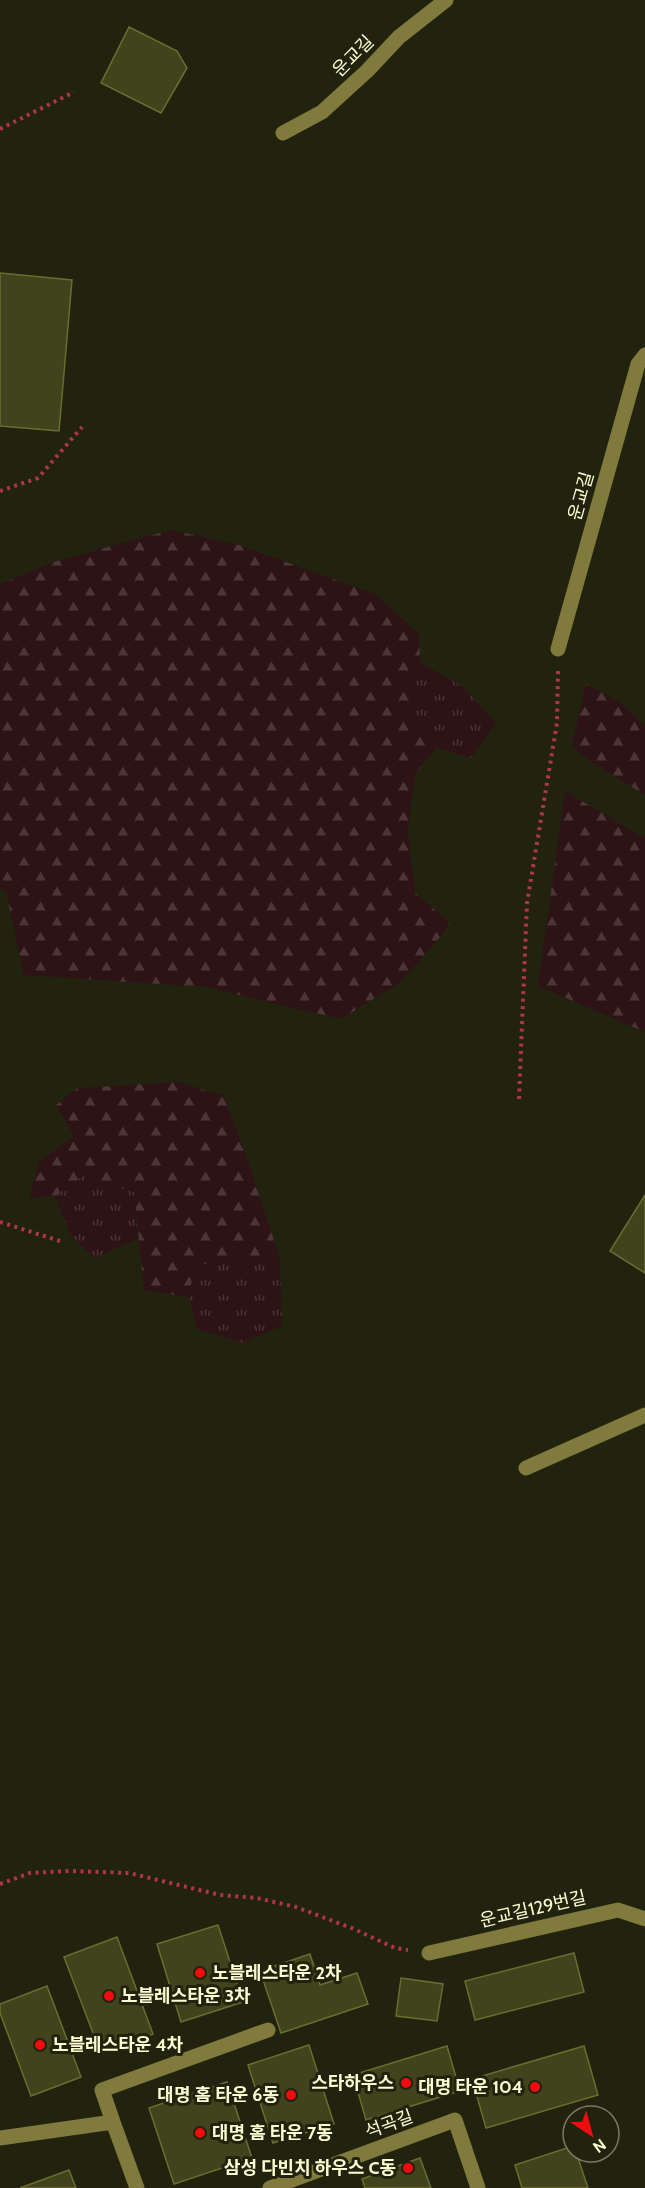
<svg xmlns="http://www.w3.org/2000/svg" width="645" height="2188" font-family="Cabin,'Noto Sans KR',sans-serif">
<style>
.grass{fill:url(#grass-tufts)}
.forest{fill:url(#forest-firs)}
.building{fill:#40431c;stroke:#696e2f;stroke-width:1.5}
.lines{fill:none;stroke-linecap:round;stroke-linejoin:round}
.path{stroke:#b0344a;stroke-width:4;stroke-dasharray:3 4.5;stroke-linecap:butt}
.minor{stroke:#807b3c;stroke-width:15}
.poi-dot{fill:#f10b0e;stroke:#22230f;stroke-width:2}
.labels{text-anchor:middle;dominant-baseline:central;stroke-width:6;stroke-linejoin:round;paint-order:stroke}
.street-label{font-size:18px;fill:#fdfdd3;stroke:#22230f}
.poi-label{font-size:18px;font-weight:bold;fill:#fdfdd3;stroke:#22230f;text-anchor:start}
</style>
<defs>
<pattern id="grass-tufts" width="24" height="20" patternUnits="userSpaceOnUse" patternTransform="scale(1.5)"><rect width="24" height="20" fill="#2d1216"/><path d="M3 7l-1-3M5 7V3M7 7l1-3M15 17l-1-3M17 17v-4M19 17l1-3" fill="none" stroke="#4c3537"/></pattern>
<pattern id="forest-firs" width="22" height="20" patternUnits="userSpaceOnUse" patternTransform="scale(1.5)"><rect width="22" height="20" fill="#2d1216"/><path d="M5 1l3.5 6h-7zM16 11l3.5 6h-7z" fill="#4c3537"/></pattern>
</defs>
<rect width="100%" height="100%" fill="#22230f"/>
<!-- grass -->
<path class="grass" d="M420,663L461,685L496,723L471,758L436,748L413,727L411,706L402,677Z
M82,1176L134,1192L138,1239L94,1258L71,1235L55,1196Z
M226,1258L280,1259L282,1326L242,1343L197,1329L189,1297L194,1267Z"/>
<!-- forest -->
<path class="forest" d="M171,530L239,545L375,594L419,634L420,663L402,678L411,706L413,727L436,748L415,774L408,831L415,893L450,923L434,945L399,983L341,1019L206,987L24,975L6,892L0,888V584L57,561Z
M586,684L621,703L645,726V795L590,761L572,746Z
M565,791L642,837L645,836V1032L538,986Z
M179,1082L224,1096L247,1158L280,1259L226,1258L194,1267L189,1297L144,1290L134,1192L83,1176L55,1196L29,1198L39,1162L74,1136L56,1105L78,1088Z"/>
<!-- building -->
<path class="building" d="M129,27L177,51L187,68L161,113L101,83Z
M0,273L72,280L59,431L0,426Z
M645,1195V1273L610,1251Z
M218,1925L243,2002L181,2022L157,1944Z
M117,1937L153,2034L101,2054L64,1957Z
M574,1953L584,1992L475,2020L465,1981Z
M310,1954L320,1985L357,1973L368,2004L281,2033L260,1971Z
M401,1978L443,1984L437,2021L396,2016Z
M47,1986L81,2077L31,2096L0,2013V2004Z
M309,2045L334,2124L273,2143L248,2065Z
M447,2046L460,2091L366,2120L353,2075Z
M584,2046L598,2095L486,2128L472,2079Z
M227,2082L252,2158L174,2184L149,2108Z
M573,2146V2152H576L588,2188H522L515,2165Z
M420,2158L431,2188H365L362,2179Z
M69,2170L76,2188H20Z"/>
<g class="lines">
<!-- path -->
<path class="path" d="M0,129L74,92
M0,491L38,478L82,427
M519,1099L527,903L557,723L558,671
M0,1222L60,1241
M0,1884L30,1873L70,1871L129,1873L220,1895L257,1898L296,1907L354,1929L395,1948L408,1950"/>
<!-- minor -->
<path class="minor" d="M283,133L322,112L367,71L399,37L446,0
M558,649L638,364L645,355
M526,1468L645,1415
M429,1953L618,1910L645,1919
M113,2122L102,2090L268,2030
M0,2138L113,2122L137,2188
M270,2188L455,2120L478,2188"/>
</g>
<!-- markers -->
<g class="poi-dot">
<circle cx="200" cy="1973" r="6"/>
<circle cx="109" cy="1996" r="6"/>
<circle cx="40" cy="2045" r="6"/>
<circle cx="406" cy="2083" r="6"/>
<circle cx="535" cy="2087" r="6"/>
<circle cx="291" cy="2095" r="6"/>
<circle cx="200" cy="2133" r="6"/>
<circle cx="408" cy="2168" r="6"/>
</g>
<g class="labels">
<!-- street labels -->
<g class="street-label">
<text transform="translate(353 56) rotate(-45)">운교길</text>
<text transform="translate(581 496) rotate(-74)">운교길</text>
<text transform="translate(533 1909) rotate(-13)">운교길129번길</text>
<text transform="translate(389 2124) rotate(-20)">석곡길</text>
</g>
<!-- poi labels -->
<g class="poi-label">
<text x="212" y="1973">노블레스타운 2차</text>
<text x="121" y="1996">노블레스타운 3차</text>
<text x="52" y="2045">노블레스타운 4차</text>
<text x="394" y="2083" text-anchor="end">스타하우스</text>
<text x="523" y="2087" text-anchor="end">대명 타운 104</text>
<text x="279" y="2095" text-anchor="end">대명 홈 타운 6동</text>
<text x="212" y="2133">대명 홈 타운 7동</text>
<text x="396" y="2168" text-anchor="end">삼성 다빈치 하우스 C동</text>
</g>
</g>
<!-- north arrow -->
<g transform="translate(591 2134) rotate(144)"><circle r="28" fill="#22230f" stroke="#7a7a5d" stroke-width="1.5"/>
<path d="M0-4.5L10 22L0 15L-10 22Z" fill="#f10b0e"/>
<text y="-9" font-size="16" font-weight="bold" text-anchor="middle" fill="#fdfdd3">N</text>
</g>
</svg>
